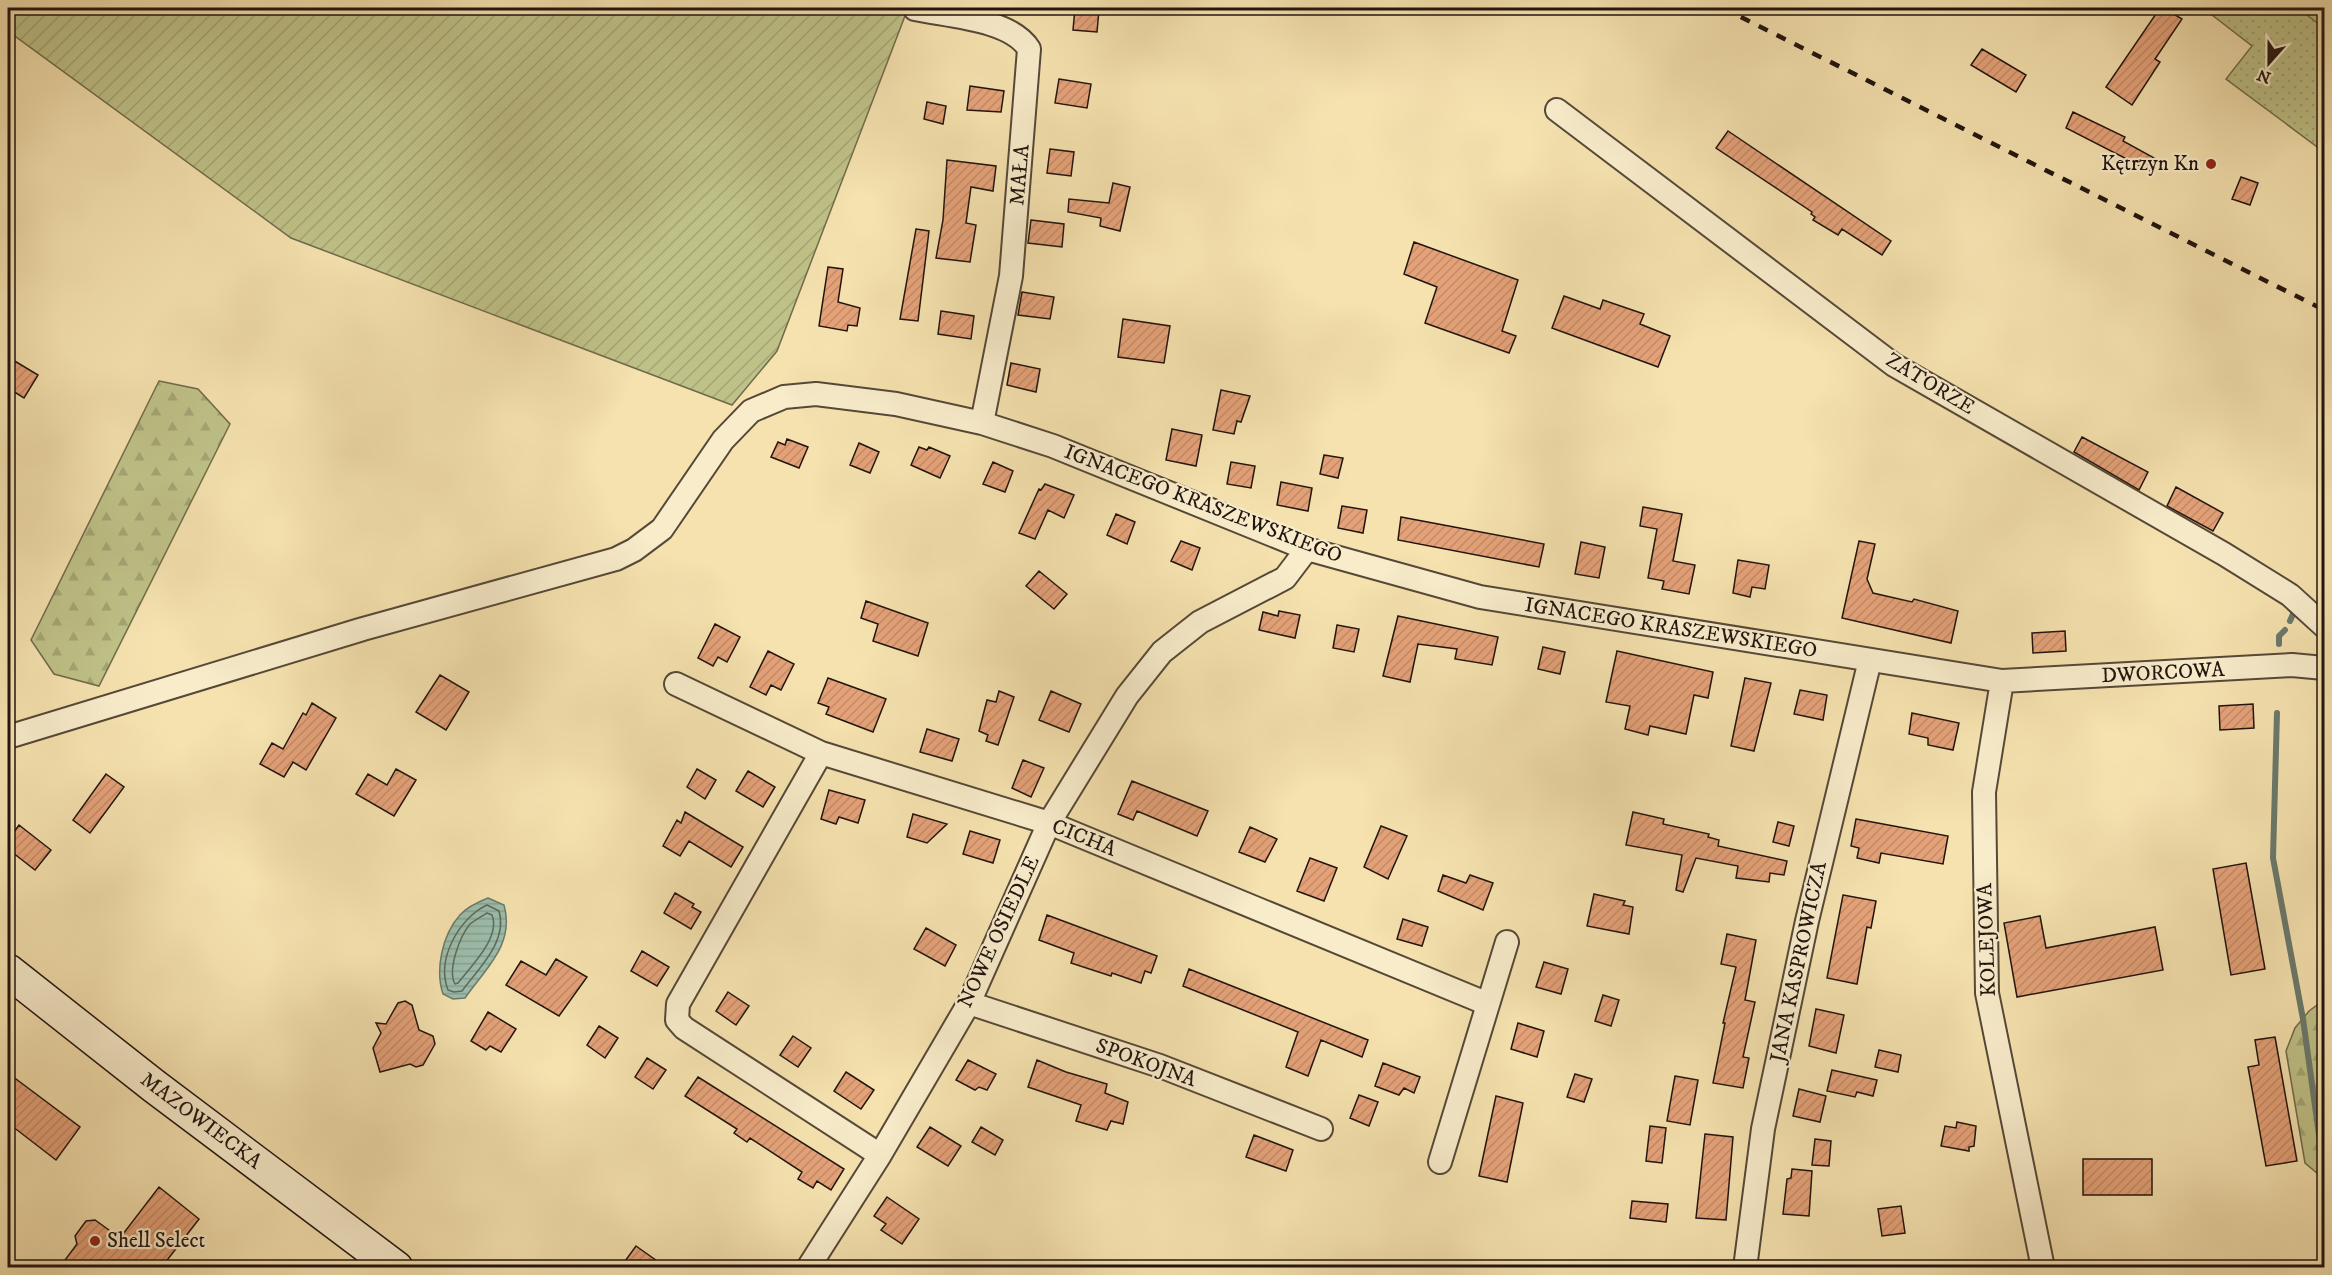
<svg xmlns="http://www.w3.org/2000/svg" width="2332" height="1275" font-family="'IM FELL DW Pica',serif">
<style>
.grass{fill:url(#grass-dots);stroke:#706b4c;stroke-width:1.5}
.forest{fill:url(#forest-firs);stroke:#706b4c;stroke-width:1.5}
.garden{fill:url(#garden-furrows);stroke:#706b4c;stroke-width:1.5}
.water{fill:url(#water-rules);stroke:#6b7a6d;stroke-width:1.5}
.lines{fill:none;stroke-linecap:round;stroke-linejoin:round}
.shore{stroke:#5e695e;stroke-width:1.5}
.stream{stroke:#6b7a6d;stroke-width:6}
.building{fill:url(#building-hatch);stroke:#21140f;stroke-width:1.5}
.minor-casing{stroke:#564837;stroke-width:26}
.secondary-casing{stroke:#21140f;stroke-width:36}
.minor{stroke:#f8eccb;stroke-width:22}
.secondary{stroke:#f8eccb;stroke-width:33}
.rail{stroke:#21140f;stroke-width:4.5;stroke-dasharray:10 10;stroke-linecap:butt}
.poi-dot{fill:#8f2418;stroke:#f8eccb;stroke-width:2}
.labels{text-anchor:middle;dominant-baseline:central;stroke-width:4.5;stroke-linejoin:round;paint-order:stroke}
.poi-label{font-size:21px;fill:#21140f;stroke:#f8eccb;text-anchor:end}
.street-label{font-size:21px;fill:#21140f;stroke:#f8eccb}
</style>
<defs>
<pattern id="grass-dots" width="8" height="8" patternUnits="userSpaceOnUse" patternTransform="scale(1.5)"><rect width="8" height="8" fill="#bfc288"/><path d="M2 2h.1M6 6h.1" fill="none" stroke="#a4a674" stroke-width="1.8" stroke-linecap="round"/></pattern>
<pattern id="forest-firs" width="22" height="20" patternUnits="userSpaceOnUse" patternTransform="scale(1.5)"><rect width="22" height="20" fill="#bfc288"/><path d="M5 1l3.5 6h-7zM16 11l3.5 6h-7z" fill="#a4a674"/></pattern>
<pattern id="garden-furrows" width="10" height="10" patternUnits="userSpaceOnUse" patternTransform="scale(1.5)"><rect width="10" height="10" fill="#bfc288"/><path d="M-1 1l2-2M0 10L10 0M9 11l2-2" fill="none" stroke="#a4a674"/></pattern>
<pattern id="water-rules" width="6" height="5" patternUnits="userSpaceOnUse" patternTransform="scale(1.5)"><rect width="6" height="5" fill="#9cbeac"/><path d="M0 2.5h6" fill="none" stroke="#86a293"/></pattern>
<pattern id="building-hatch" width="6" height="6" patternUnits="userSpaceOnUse" patternTransform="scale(1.5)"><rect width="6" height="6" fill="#e5a279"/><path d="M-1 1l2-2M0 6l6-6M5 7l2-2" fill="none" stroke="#c48b67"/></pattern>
</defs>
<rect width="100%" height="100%" fill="#f5e2af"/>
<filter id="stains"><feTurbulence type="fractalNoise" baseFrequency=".00333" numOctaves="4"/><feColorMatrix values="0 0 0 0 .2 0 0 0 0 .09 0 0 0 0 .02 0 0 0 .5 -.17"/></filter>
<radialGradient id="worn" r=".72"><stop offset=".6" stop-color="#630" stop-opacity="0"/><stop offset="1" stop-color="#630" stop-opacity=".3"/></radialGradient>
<!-- grass -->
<path class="grass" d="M2203,8H2324V152L2226,79L2252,46Z"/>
<!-- forest -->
<path class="forest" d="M2298,8H2324V28Z
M159,381L198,389L230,424L99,686L54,674L31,640Z
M2324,1000V1179L2305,1163L2286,1051L2295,1028L2309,1011Z"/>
<!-- garden -->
<path class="garden" d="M8,8H908L777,351L732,405L291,238L8,31Z"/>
<!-- water -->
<path class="water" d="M488,898L504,905C515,944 486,968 465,998L453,999L443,994C435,970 442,935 460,915C467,907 478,902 488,898Z"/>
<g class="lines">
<!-- shore -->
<path class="shore" d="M487,905L499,911C508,941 479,968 462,991L454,992L448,990C436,959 459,918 487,905Z
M487,913L492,915C501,937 471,966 458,983L455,984C447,970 460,936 470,924C475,920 482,916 487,913Z"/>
<!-- stream -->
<path class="stream" d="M2290,621L2293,614
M2279,644V636L2285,630
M2277,713L2273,858L2303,1019L2324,1171"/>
</g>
<!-- building -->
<path class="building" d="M1075,8L1099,10L1097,32L1073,30Z
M2160,8H2164L2182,19L2155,59L2160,62L2132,105L2106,87Z
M1982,49L2026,75L2016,92L1971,65Z
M1059,79L1091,84L1087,108L1055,103Z
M970,86L1004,91L1001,112L967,110Z
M927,102L946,106L943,124L924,119Z
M2073,112L2125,137L2123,141L2156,159L2150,171L2066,128Z
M1728,131L1891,241L1882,255L1842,229L1838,235L1813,220L1815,217L1811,214L1812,212L1716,148Z
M1050,149L1074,152L1071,176L1047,173Z
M947,160L996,166L993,191L971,187L966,223L976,225L970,262L936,258L943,220Z
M2241,177L2258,183L2250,205L2232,199Z
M1113,183L1130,187L1120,231L1100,226L1101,218L1068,212L1069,199L1109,203Z
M1031,220L1064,224L1062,247L1028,243Z
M916,229L929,231L918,321L900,319Z
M1414,242L1518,280L1502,331L1516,336L1509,353L1425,323L1437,287L1404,274Z
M828,267L843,269L838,302L860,308L857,326L848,325L847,331L819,326Z
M1022,292L1054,297L1050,319L1018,315Z
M1564,296L1600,309L1603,300L1644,314L1640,324L1670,336L1658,367L1552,328Z
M941,311L974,316L971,339L938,334Z
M1123,319L1170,326L1164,363L1118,357Z
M8,357L38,375L24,398L8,388Z
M1011,363L1040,369L1036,392L1007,385Z
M1221,390L1250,396L1241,422L1237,421L1234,434L1213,430Z
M1172,429L1202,435L1196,466L1166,460Z
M2082,437L2148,472L2139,490L2074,452Z
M787,439L808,447L799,468L771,457L778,442L785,445Z
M859,443L879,452L870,473L850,465Z
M919,447L927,450L929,447L950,456L940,478L911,465Z
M1324,455L1343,458L1338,478L1320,474Z
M993,462L1013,471L1005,492L983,484Z
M1231,462L1255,466L1251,488L1227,484Z
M1281,482L1312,488L1308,511L1277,505Z
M1045,484L1074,495L1064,518L1048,510L1035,539L1019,533L1039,489L1041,490Z
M2176,487L2223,513L2213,531L2167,506Z
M1342,506L1367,510L1363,533L1338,528Z
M1643,507L1682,514L1673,561L1695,565L1689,594L1662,589L1664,581L1648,578L1657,529L1640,526Z
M1116,514L1135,522L1127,544L1107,535Z
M1401,517L1544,544L1539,567L1398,540Z
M1181,541L1200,548L1192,570L1171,561Z
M1859,541L1875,544L1867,579L1873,593L1912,602L1914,599L1958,611L1951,643L1842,618Z
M1581,542L1605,547L1599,578L1575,574Z
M1738,560L1769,565L1765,589L1752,587L1750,597L1733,593Z
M1039,571L1067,594L1054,609L1026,586Z
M866,601L928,623L918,656L873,641L878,624L861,618Z
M1279,611L1300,615L1295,638L1259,630L1263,612L1278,616Z
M1398,616L1498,637L1492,665L1455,659L1457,649L1418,644L1410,682L1383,676Z
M715,624L740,637L727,662L718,657L713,666L698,658Z
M1337,625L1359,629L1354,652L1333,648Z
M2065,631L2066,651L2033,653L2032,633Z
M1543,647L1565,652L1560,674L1538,669Z
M768,651L794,664L781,690L771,685L766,695L750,687Z
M1617,651L1713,672L1708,698L1694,695L1686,734L1650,726L1648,735L1625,729L1630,706L1606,702Z
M440,675L469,692L446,730L416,712Z
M828,678L886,699L873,732L826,714L829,707L818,703Z
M1745,678L1771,683L1754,751L1731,746Z
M1800,690L1827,695L1823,720L1794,714Z
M999,691L1014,697L998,745L986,741L988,735L979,731L987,700L996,702Z
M1051,691L1081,704L1069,732L1039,720Z
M312,703L336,718L306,770L293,762L284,777L260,764L272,743L283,749L303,713L306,715Z
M2253,704L2254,728L2220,730L2219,706Z
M1912,713L1959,723L1953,750L1928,745V738L1909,734Z
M927,729L959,739L952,761L920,752Z
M1023,760L1044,768L1031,797L1012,788Z
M396,769L416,780L394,816L356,794L368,774L387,785Z
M697,769L716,780L705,799L687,787Z
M748,771L775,787L763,807L736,791Z
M106,774L124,787L90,833L73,820Z
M1132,781L1208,811L1197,836L1137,811L1133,820L1118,814Z
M829,790L865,800L858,823L839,817L836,824L821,819Z
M685,812L743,847L731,867L689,841L680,856L663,846L677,820L681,823Z
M1633,812L1664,819L1663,824L1709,834L1708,837L1719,840L1718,846L1787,861L1784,875L1770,873L1769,882L1736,878L1738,866L1696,858L1683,892L1676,890L1682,855L1626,845Z
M913,814L947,824L927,843L907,837Z
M1856,819L1948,836L1943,864L1881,853L1879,863L1857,858L1859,848L1851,846Z
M1778,822L1794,826L1789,846L1773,842Z
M19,825L51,850L35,870L8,849V840Z
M1381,826L1407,836L1388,879L1364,867Z
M1250,827L1277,839L1265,862L1239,852Z
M970,831L1000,840L993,863L963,854Z
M1310,858L1337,868L1324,901L1297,891Z
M2246,863L2265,969L2231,975L2213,869Z
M1443,875L1466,883L1470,875L1493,883L1483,910L1438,891Z
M675,893L694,904L692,907L701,912L691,929L664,913Z
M1594,894L1625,901L1623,905L1633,907L1629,934L1587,926Z
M1843,895L1876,901L1871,928L1867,927L1857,984L1827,978Z
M1047,915L1157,956L1151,973L1145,971L1141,983L1112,973L1111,976L1071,963L1074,953L1039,940Z
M2040,916L2046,948L2155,927L2163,970L2017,997L2004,923Z
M1403,919L1428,927L1422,946L1397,939Z
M926,928L956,945L945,966L914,949Z
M1727,934L1756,940L1745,1000L1755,1002L1743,1057L1749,1058L1743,1088L1713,1083L1725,1023H1723L1736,967L1721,964Z
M642,951L669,967L657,986L631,971Z
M556,959L587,977L559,1016L506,985L521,961L546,975Z
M1544,962L1568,969L1561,994L1536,987Z
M1189,969L1368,1040L1362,1057L1321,1040L1308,1076L1286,1067L1298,1032L1183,986Z
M728,992L749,1006L736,1025L716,1011Z
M1603,995L1619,1000L1611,1026L1595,1021Z
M405,1001L412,1005L419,1030L433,1036L435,1044L423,1065L416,1067L410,1064L380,1072L373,1048L381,1033L376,1023L386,1024L398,1003Z
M1816,1009L1844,1015L1836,1053L1809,1046Z
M488,1012L516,1029L501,1052L490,1046L486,1050L471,1041Z
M1518,1023L1544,1031L1537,1057L1511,1049Z
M599,1026L618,1038L605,1058L587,1045Z
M793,1036L811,1048L798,1067L780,1055Z
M2275,1037L2297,1161L2266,1166L2248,1067L2259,1065L2255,1040Z
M1879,1050L1901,1055L1898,1072L1875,1067Z
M647,1058L666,1070L653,1089L635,1077Z
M968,1060L996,1074L987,1090L979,1087L975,1090L956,1080Z
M1037,1060L1066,1072L1107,1084L1105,1093L1128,1102L1123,1124L1111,1121L1107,1130L1076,1121L1081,1105L1028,1087Z
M1383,1063L1420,1077L1414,1093L1404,1088L1399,1095L1375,1086Z
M1832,1070L1877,1080L1873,1096L1857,1092L1855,1097L1827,1091Z
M846,1072L874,1090L861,1109L834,1091Z
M8,1073L80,1127L56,1160L8,1123Z
M1575,1074L1592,1079L1584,1102L1567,1097Z
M1675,1076L1698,1080L1690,1125L1667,1121Z
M698,1077L844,1169L831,1190L817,1181L813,1188L798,1179L802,1172L750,1138L747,1142L734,1133L737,1129L685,1096Z
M1799,1089L1826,1096L1820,1122L1793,1116Z
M1359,1095L1378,1102L1369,1126L1350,1118Z
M1496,1096L1523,1103L1507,1182L1479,1176Z
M1957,1122L1976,1126L1974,1146L1969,1147V1151L1941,1146L1945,1126L1956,1128Z
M1650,1126L1666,1128L1662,1163L1646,1161Z
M930,1127L961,1146L948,1166L917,1147Z
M981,1127L1003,1140L995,1155L972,1142Z
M1705,1134L1733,1137L1726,1220L1696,1218Z
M1254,1135L1293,1150L1286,1171L1246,1157Z
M1815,1139L1831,1141L1829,1166L1812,1165Z
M2083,1159H2152V1195H2083Z
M1792,1169L1812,1171L1809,1216L1783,1214L1787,1179L1791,1178Z
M159,1187L199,1219L161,1268H75L65,1260L77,1244L75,1236L86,1221L95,1220L120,1238Z
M887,1197L919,1219L902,1244L881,1230L886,1224L874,1216Z
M1632,1201L1668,1204L1666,1222L1630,1218Z
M1901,1206L1905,1233L1882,1236L1878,1209Z
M636,1246L667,1268H620Z"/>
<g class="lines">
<defs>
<path id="minor" d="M915,9C947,16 1011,19 1029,49L1011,276L982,423
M1557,110L1894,365L2224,554L2290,595L2324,626
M2002,681L1984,792L1987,993L2043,1268
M676,684L821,753L1049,823L1488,1004
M8,737L363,629L616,559L634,550L662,529L723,440L751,411L784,397L816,394L896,404L982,423L1053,446L1307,549L1480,597L2002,681L2292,665L2324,668
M821,753L678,1004L677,1020L684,1028L880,1155
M969,1003L1160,1066L1321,1129
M1440,1162L1507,942
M808,1268L880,1155L969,1003L1049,823L1127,696L1162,652L1200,622L1285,578L1307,549
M1745,1268L1763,1129L1807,921L1870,660"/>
<path id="secondary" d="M8,971L154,1086L396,1268"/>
</defs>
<!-- minor casing -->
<use href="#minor" class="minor-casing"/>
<!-- secondary casing -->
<use href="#secondary" class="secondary-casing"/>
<!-- minor -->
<use href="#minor" class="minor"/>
<!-- secondary -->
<use href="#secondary" class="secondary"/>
<!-- rail -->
<path class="rail" d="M1723,8L2324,310"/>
</g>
<!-- markers -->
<g class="poi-dot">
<circle cx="2211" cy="164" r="6"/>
<circle cx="95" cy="1241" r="6"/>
</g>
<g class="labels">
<!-- poi labels -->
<g class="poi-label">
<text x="2199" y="164">Kętrzyn Kn</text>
<text x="107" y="1241" text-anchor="start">Shell Select</text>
</g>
<!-- street labels -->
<g class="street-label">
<text transform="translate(1020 175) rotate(-85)">MAŁA</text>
<text transform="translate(1930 384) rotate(31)">ZATORZE</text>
<text transform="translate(1203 504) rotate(21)">IGNACEGO KRASZEWSKIEGO</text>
<text transform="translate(1671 628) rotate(9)">IGNACEGO KRASZEWSKIEGO</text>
<text transform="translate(2163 673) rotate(-3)">DWORCOWA</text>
<text transform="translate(1084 838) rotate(22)">CICHA</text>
<text transform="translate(999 932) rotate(-65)">NOWE OSIEDLE</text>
<text transform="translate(1987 940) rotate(-92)">KOLEJOWA</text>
<text transform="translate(1799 962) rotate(-78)">JANA KASPROWICZA</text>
<text transform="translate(1146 1063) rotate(20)">SPOKOJNA</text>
<text transform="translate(201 1121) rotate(37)">MAZOWIECKA</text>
</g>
</g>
<!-- margin -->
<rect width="2332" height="1275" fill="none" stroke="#f5e2af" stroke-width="30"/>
<rect x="9" y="9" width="2314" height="1257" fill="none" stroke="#21140f" stroke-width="3"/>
<rect x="15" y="15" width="2302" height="1245" fill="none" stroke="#21140f" stroke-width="1.5"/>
<!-- north arrow -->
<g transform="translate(2269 63) rotate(201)" stroke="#f8eccb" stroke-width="4.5" paint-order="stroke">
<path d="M0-4.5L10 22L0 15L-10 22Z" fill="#21140f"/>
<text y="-9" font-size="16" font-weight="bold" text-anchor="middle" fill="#21140f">N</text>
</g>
<rect width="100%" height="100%" filter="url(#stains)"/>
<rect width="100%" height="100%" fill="url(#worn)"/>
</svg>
